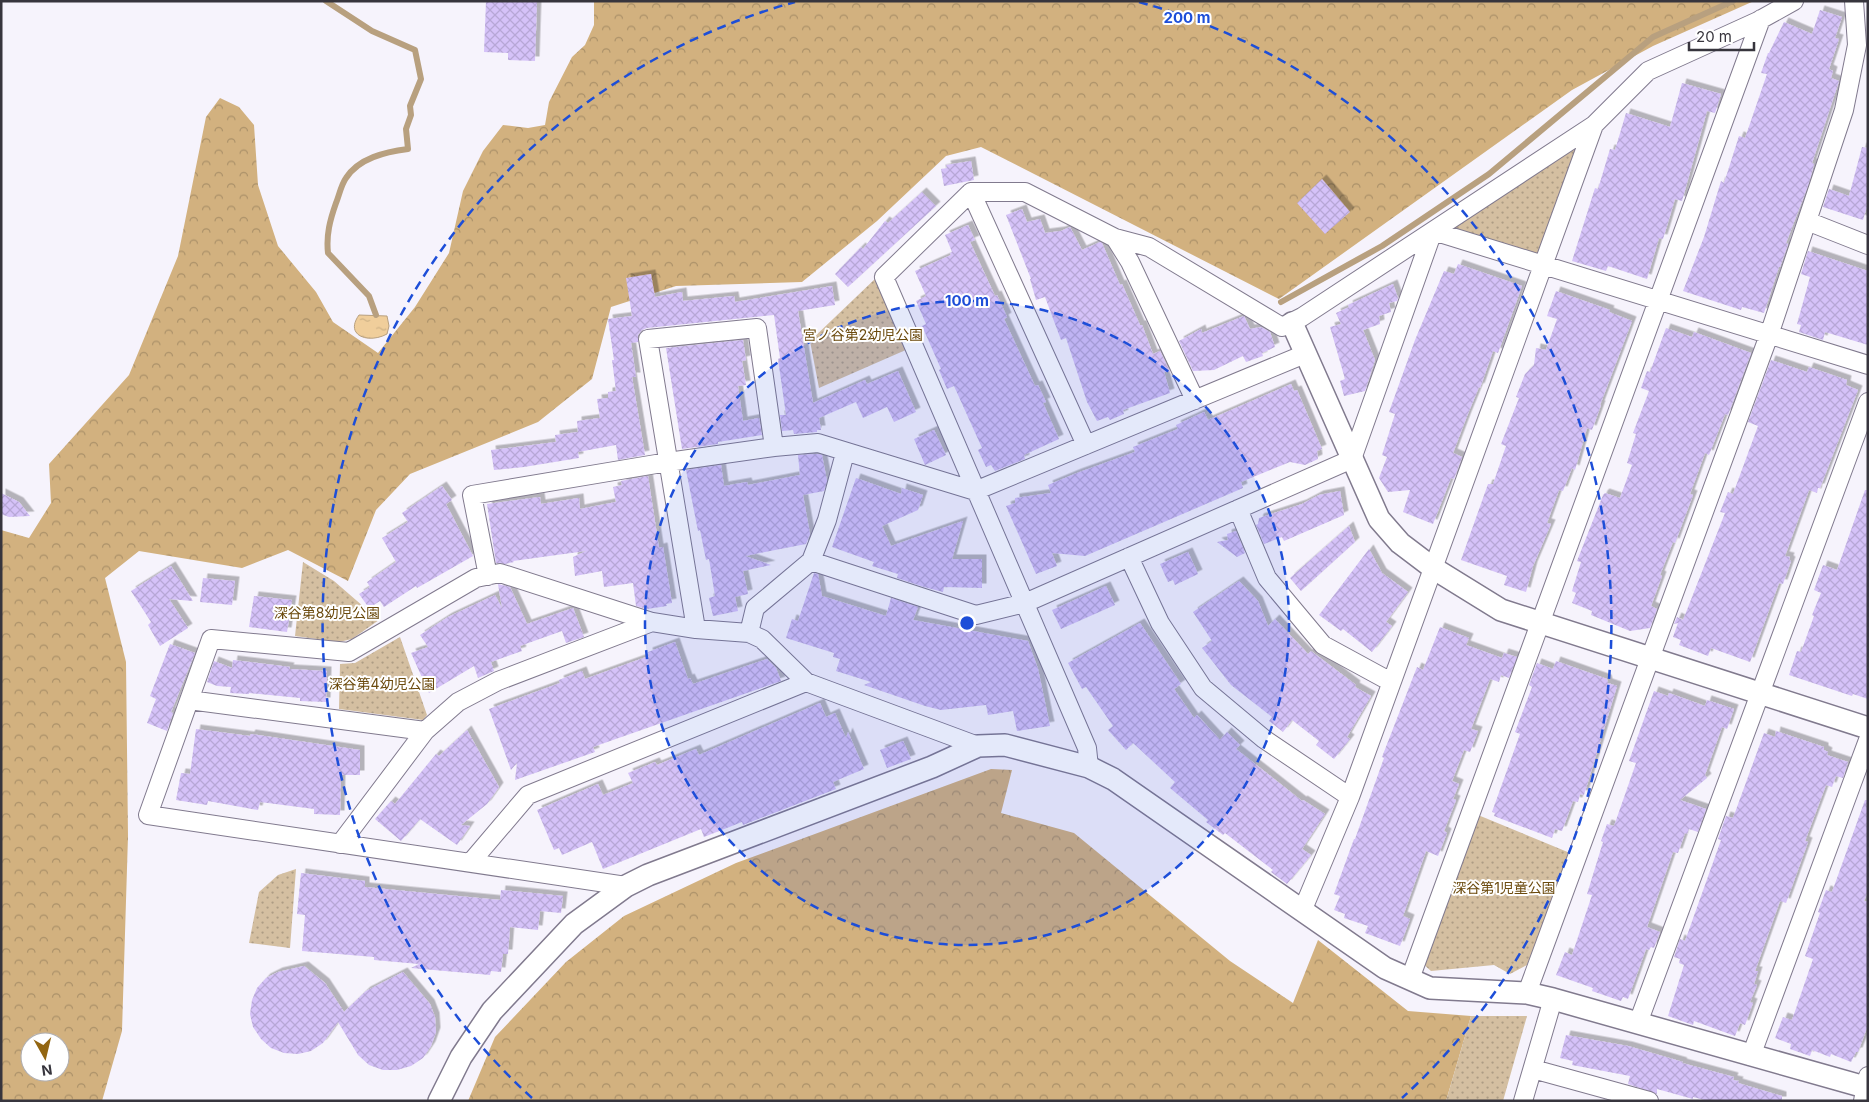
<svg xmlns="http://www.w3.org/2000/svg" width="1869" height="1102" font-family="Inter,'Noto Sans JP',sans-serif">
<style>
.forest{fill:url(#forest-crowns);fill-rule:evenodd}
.park{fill:url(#park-dots)}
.water{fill:url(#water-ripples);stroke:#b8a07f}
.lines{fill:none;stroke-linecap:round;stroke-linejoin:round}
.stream{stroke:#b8a07f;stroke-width:6}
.building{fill:url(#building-cross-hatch);filter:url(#shadow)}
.minor-casing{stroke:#817a8e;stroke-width:20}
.tertiary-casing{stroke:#817a8e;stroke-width:24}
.minor{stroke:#fff;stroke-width:18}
.tertiary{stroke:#fff;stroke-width:21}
.ring{fill:none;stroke:#1d4ed8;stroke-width:2.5;stroke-dasharray:9 6}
.labels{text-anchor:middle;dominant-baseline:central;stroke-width:4;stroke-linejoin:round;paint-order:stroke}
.park-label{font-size:14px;fill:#6b4a0d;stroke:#fff}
.centre{fill:#1d4ed8;stroke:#fff;stroke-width:2.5}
.ring-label{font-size:15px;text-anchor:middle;font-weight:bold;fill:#1d4ed8;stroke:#fff;stroke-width:4;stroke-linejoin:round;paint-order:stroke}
</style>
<defs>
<pattern id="forest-crowns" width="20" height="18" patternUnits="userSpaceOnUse" patternTransform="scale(1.25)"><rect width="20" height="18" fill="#d2b17f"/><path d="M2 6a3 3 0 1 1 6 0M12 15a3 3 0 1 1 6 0" fill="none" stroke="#ab9169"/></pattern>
<pattern id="park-dots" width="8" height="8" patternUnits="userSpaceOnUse" patternTransform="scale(1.25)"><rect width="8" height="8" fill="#d4bfa1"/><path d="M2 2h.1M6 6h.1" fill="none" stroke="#ad9c84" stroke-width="1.8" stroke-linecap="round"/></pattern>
<pattern id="water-ripples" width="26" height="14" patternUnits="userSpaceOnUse" patternTransform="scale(1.25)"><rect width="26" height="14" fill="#f0ce9b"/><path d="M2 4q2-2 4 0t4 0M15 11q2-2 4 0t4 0" fill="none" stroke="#ceb286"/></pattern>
<pattern id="building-cross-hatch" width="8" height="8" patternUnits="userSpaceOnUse" patternTransform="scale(1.25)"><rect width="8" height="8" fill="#d5c2f8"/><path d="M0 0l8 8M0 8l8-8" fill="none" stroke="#b7a7d6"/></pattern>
<filter id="shadow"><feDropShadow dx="4.5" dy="-4.5" stdDeviation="0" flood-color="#0004"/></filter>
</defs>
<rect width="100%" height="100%" fill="#f6f3fc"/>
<!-- forest -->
<path class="forest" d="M594,1H1754L1653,46L1572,90L1279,299L981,147L946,156L877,221L802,282L676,286L611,307L592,379L538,422L410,474L376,510L348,581L288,550L242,568L139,551L105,578L126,662L128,836L122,1031L102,1101H1V530L29,538L51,503L49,464L129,375L178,256L206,117L220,98L239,107L254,125L258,185L278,246L316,292L333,322L378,353L415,307L449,253L463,191L483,151L503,125L528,128L545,125L549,102L572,57L585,45L594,25ZM30,1042H60V1072H30Z
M991,769L1012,770L1001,813L1074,833L1230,961L1293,1003L1318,940L1408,1011L1471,1016L1446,1101H468L495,1037L566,962L624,916L736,863Z"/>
<!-- park -->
<path class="park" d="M1579,143L1539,259L1450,229Z
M877,277L908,349L819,388L810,341Z
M303,562L334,581L379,620L352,639L339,642L295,636Z
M400,637L427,715L423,720L339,709L340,664L355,663Z
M1478,815L1570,853L1527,965L1510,974L1494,965L1431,971L1422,963Z
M296,869L290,948L249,943L259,892L278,875Z
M1471,1016H1527L1503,1101H1446Z"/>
<!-- water -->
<path class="water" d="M359,315L387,316L389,326L387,334C369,344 344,336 359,315Z"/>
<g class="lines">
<!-- stream -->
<path class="stream" d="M326,1L372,31L415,50L421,79L410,106L411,115L406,129L408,149C385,152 359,158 346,178C341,185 339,196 336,203C330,220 326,235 328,253L369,296L376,315
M1281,302L1382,246L1489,174L1653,37L1733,1"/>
</g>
<!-- building -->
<path class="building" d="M486,1H537L535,61L508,60V53L484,52Z
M1820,10L1842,17L1835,38L1839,39L1829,69L1833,71L1831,78L1839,81L1812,163L1814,164L1809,183L1786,243L1788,244L1780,267H1779L1764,313L1742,307L1741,310L1683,291L1704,237L1721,181L1724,183L1739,136L1745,138L1767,74L1761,73L1768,53H1769L1784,22L1812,34Z
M1682,83L1721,94L1715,113L1707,111L1682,201L1675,199L1663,239L1659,238L1647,279L1608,266L1606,271L1572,261L1595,188L1598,189L1610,149L1615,150L1626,113L1670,127Z
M1862,147L1868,148V203L1863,220L1823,207L1829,189L1849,196Z
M971,161L974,180L944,186L941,169L947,168L946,165Z
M1322,179L1350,212L1325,234L1297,203Z
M922,192L936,206L848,287L835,274L861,247L863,249L885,221L888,223Z
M1022,209L1027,222L1040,219L1045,233L1061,231L1070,227L1082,250L1100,242L1102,243L1120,285L1122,284L1140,325H1142L1153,354L1160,351L1170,372H1164L1170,393L1123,410L1124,414L1110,420L1108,417L1097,421L1087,402L1066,338L1061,340L1045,297L1036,300L1030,279H1031L1006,215Z
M968,225L975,240L970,242L995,296L997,295L1007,317L1004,319L1035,386L1038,385L1046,402L1043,403L1059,439L1024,455L1025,459L995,471L991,465L986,467L978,450L982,448L954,386L947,389L939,370L941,369L922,326L926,324L916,301L926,296L915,271L951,255L950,253L952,252L945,235Z
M1808,251L1868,271V345L1825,332L1823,340L1799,332L1801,325L1797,324L1810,277L1801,274Z
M1458,264L1522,286L1498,353L1493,351L1480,388L1479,387L1467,416L1453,453L1462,457L1454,479L1451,478L1433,524L1403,512L1410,490L1388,492L1379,478L1387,457L1382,455L1395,414L1389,412L1415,340L1444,271L1454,274Z
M651,274L655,297L682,292L683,301L734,296L735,302L832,286L835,305L798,311L813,403L865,380L867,384L898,371L916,412L894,422L887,407L863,418L856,402L819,418L821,430H817V432L794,434L793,430L782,431L780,415H786L778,359L780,358L774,315L647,328L642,330L638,335V342L631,343L636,377H632L645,455L618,460L616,445L578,452L579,458L524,467L494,470L491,450L556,442L555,435L578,432L577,421L600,418L597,399L608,398V392L616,391L612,360H614L608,319L632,316L626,278Z
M1393,284L1398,298L1397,301L1389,303L1391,312L1379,316L1380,324L1363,330L1375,360L1365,391L1344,396L1340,381L1345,379L1330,327L1341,324L1336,313L1349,307L1348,305Z
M1556,291L1610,310L1609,312L1632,321L1600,405H1601L1592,430L1587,428L1575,470L1572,468L1563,491L1559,490L1547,523L1551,524L1533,566L1526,592L1504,585L1507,576L1461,560L1488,484H1493L1506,446L1501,444L1519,398L1516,397L1525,374L1534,365L1536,348L1546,350L1557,319L1547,316Z
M1244,316L1250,329L1261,327L1270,332L1275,347L1262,353L1263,356L1246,362L1243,356L1214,370L1193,371L1179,341L1201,329L1202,333Z
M1666,328L1692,337L1694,332L1751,353L1728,415L1725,414L1709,455L1705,453L1690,494L1693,495L1675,543L1673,542L1660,575L1662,576L1651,606L1657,609L1650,628L1630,631L1591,615L1592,611L1572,603L1576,593L1572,591L1581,562L1577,561L1603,495L1605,493L1620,498L1632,465L1627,463L1636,434L1633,433L1649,391L1641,388L1647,371L1650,372Z
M743,340L746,360L742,361L746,385L738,386L743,421L759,418L762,435L718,442V444L682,449L666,348Z
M1771,360L1807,372L1809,367L1847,380L1846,385L1858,390L1820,488H1818L1817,493L1809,490L1785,556L1790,557L1789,560L1791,561L1783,584L1779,583L1750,662L1711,648L1708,656L1679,645L1681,640L1673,637L1678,623L1674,624L1677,617L1683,620L1725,513L1720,512L1728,492L1733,494L1758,426L1748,422Z
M1291,384L1294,391L1297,390L1322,449L1317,451L1318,459L1305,465L1290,462L1241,482L1243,488L1085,556L1052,553L1057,566L1036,574L1006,506L1015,503V498L1051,493L1048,485L1077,473L1135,452L1133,447L1178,429L1176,425L1204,412L1208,420Z
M934,430L946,455L925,465L914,439Z
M817,454L822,455L827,481L824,491L803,495L810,534L806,544L745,556L771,565L743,571L748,594L735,597L738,611L713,616L709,598L715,596L709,559L706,560L700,530L698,531L686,470L721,465L724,486L747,482L748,485L800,475L798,455Z
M648,476L659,548L663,547L672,603L666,604L667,606L647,609L636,606L633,583L604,587L602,571L575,576L573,557L586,551L513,561L514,562L505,564L496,563L487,504L540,497L541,504L579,498L580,509L616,502L613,487L622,485L621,481Z
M856,478L901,494L902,488L923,495L918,510L882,526L891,546L963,521L952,559H982V588L944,587L943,592L924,587L897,578L898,574L872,566L874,562L832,547Z
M442,486L452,500L446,504L473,556L417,588L416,586L384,607L380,601L369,608L359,594L370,587L367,582L396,562L382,538L408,522L402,513Z
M1865,490H1868V699L1853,694L1852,696L1789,675L1797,651L1801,652L1814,616L1812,615L1821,593L1814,590L1823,565L1837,570Z
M1340,491L1344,515L1284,541L1282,537L1264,544L1256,525L1258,524L1259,518L1302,504L1319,495Z
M1,493L19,502L30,516L9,517L1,514Z
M1349,526L1355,542L1301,591L1290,578Z
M1236,531L1245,553L1237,557L1217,542L1228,540L1227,534Z
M1369,549L1382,573L1408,592L1386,622L1392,626L1372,652L1343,629L1341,631L1319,615Z
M1188,552L1198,574L1175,585L1173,580L1168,582L1160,564Z
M171,566L193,601L169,599L188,628L160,646L148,625L151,622L131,591Z
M814,573L818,574L822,596L886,616L891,598L918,607L913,620L1028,641L1038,669L1050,726L1017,731L1013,711L988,715L986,705L941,710L925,706L864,685L871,682L836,671L840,659L833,657L834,653L786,638L792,619L798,621Z
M203,578L235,581L232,605L200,602Z
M1239,581L1258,601L1268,626L1275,619L1308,654L1311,651L1356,685L1355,687L1371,696L1347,737L1350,739L1334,759L1316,745L1319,741L1292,720L1283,732L1269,721L1272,717L1231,685L1202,648L1212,641L1193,612Z
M498,584L510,587L527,624L573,608L584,637L566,643L562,631L520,646L522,651L491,662L494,671L478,678L474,666L429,693L411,653L428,647L420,635L448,617L495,595L502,608Z
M1106,586L1115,605L1061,629L1052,610Z
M254,596L292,600L287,632L249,627Z
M1140,623L1181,684L1174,689L1194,718L1197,715L1220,740L1227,732L1240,745L1236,749L1302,801L1303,800L1325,814L1302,849L1311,855L1287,884L1271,872L1273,870L1225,833L1223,835L1206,822L1208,820L1170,788L1175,782L1133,743L1126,750L1108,730L1113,726L1086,687L1082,689L1068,663Z
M1440,627L1469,638L1466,645L1502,658L1504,653L1517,657L1509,678L1501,675L1499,682L1490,679L1471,729L1478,731L1470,752L1464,750L1452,781L1459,784L1453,799L1456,800L1444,831L1447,833L1438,856L1426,851L1403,916L1410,919L1400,946L1365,933L1368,926L1344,918L1345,914L1334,910L1340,896L1334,894L1354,839H1355L1384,758L1382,757L1417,667L1423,670Z
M675,642L688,679L690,678L693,684L767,659L776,668L781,681L593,747L595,752L515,780L517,763L511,770L489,709L560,683L559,680L582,671L585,679L649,656L648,652Z
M170,644L195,653L171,712L173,713L167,731L147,723L156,699L150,696Z
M233,660L290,667L289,669L327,671L326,702L300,701V698L249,693V694L230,693L231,687L217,686L207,682L214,661L232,668Z
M1556,661L1607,679L1608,683L1617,686L1584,795L1580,794L1578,802L1573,801L1562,831L1555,829L1552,838L1494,816L1495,813L1492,812L1520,734L1515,732L1532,687L1529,685L1537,663L1553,669Z
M1654,691L1668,696L1669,693L1705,706L1707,700L1734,709L1727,729L1722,727L1705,775L1707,778L1680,800L1706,809L1698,832L1689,829L1687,834L1685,833L1678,853L1673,852L1647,927L1660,932L1654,948L1651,947L1649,950L1646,949L1628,999L1623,997L1621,1001L1592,991L1593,988L1556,975L1565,952L1572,955L1592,895L1587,894L1603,842L1601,841L1607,824L1614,826L1636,763L1629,761Z
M820,703L826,717L835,713L846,738L848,732L864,769L833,782L836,789L743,825L742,822L704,837L701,829L603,869L592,842L562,855L559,848L554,850L537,810L598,784L603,795L633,783L628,773L655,762L657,765L696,749L699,755Z
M196,729L250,736L251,734L360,750V775H341L340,815L314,814V809L260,802L258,810L208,801L207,805L176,800L181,773L190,774Z
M467,730L499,787L487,804L461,825L470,826L457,845L420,819L401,841L375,819L391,801L395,804L436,754L439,756Z
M1776,731L1824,747V750L1828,752L1827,755L1848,762L1843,778L1836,776L1832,787L1826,785L1805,841L1808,842L1786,903L1780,901L1755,971H1758L1754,984L1757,985L1750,1002L1753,1003L1745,1025L1740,1023L1735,1036L1694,1021L1693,1025L1668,1016L1684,965L1679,963L1680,959L1674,957L1680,939L1685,941L1721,840L1718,839L1726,816L1733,818L1764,733L1775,737Z
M903,741L911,759L887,768L880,750Z
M1865,800H1868V891L1864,901L1868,902V1025L1858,1052H1856L1851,1062L1831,1054L1830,1057L1812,1050L1810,1056L1790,1049L1791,1044L1775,1038L1783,1017L1792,1020L1813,959L1805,956L1820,913L1818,912L1826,890L1832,892Z
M301,873L365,881V887L416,892L500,900L501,890L563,896L561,913L540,911L538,930L510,927L508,954H503L501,972L491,971L490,975L411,968L419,964L374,960V957L302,951L305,915L297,914Z
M304,966L325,983L344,1012L366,991L403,972L430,1004L435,1017L436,1032L431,1046L423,1058L411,1066L397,1070H383L369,1065L358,1055L338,1022L323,1043L311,1051L298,1054L284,1053L271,1048L261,1039L253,1027L250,1014L252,1000L257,988L266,978L278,972Z
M1566,1035L1628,1046L1683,1062L1682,1063L1734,1077L1733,1080L1739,1081L1738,1083L1782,1096V1101H1708L1693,1097V1099L1657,1089V1094L1628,1084L1630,1076L1572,1065L1573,1061L1560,1058Z"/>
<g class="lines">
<defs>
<path id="minor" d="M971,192L1086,445
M1807,221L1868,245
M1115,238L1130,262L1195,400
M1238,509L1267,578L1323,645L1391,682
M1129,557L1160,623L1203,688L1264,739L1350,797
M811,561L976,615L1025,603L1352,459L1433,231L1868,365
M488,576L472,495L668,462L774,447L818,443L975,491L1305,354
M696,629L648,339L757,328L774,447
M749,633L755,608L811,561L827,520L845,453
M189,700L425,731
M1089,767L1087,748L884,277L971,192H1025L1115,238L1149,247L1282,327L1302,317L1594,125L1648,71L1758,21L1794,1
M340,844L425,731L458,702L498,681L652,622
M471,862L528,795L806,682
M626,886L148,815L211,639L349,652L476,578L500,573L652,622L696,629L749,633L762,639L806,682L978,746
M1303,909L1350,797L1594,125
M1410,979L1761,19
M1527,993L1769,335L1844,110L1857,45L1854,1
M1638,1023L1868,402
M1751,1056L1868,740
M1533,1069L1649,1101
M1523,1101L1553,999
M1863,1101L1868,1076"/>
<path id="tertiary" d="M1292,323L1379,519L1400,543L1433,568L1501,610L1868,728
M439,1101L461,1057L492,1011L574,924L626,886L648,875L932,767L978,746L1005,745L1089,767L1113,779L1385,968L1430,988L1527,993L1553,999L1868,1088"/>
</defs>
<!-- minor casing -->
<use href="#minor" class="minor-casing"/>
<!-- tertiary casing -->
<use href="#tertiary" class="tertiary-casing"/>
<!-- minor -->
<use href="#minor" class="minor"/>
<!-- tertiary -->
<use href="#tertiary" class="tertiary"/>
</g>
<!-- distance rings -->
<circle cx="967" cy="623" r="322" fill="#1d4ed8" fill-opacity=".12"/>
<g class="ring">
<circle cx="967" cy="623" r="322"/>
<path d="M532 1098A644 644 0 0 1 795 2M1139 2A644 644 0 0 1 1402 1098"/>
</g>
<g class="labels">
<!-- park labels -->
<g class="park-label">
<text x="863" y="334">宮ノ谷第2幼児公園</text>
<text x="327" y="612">深谷第8幼児公園</text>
<text x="382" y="683">深谷第4幼児公園</text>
<text x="1504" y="887">深谷第1児童公園</text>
</g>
</g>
<circle cx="967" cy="623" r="8" class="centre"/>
<g class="ring-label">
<text x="1187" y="23">200 m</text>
<text x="967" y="306">100 m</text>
</g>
<!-- border -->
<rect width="1869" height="1102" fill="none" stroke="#37353d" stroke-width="5"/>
<!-- north arrow -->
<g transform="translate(45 1057) rotate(172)"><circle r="24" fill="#ffffff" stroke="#afaeb1"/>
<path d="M0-4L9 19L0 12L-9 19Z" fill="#936612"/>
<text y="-8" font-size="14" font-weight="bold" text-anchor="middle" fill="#37353d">N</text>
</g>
<!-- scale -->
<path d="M1689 42v8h65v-8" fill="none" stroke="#37353d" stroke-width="2.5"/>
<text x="1696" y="42" font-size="15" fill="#37353d" stroke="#ffffff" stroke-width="4" paint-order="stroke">20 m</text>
</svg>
